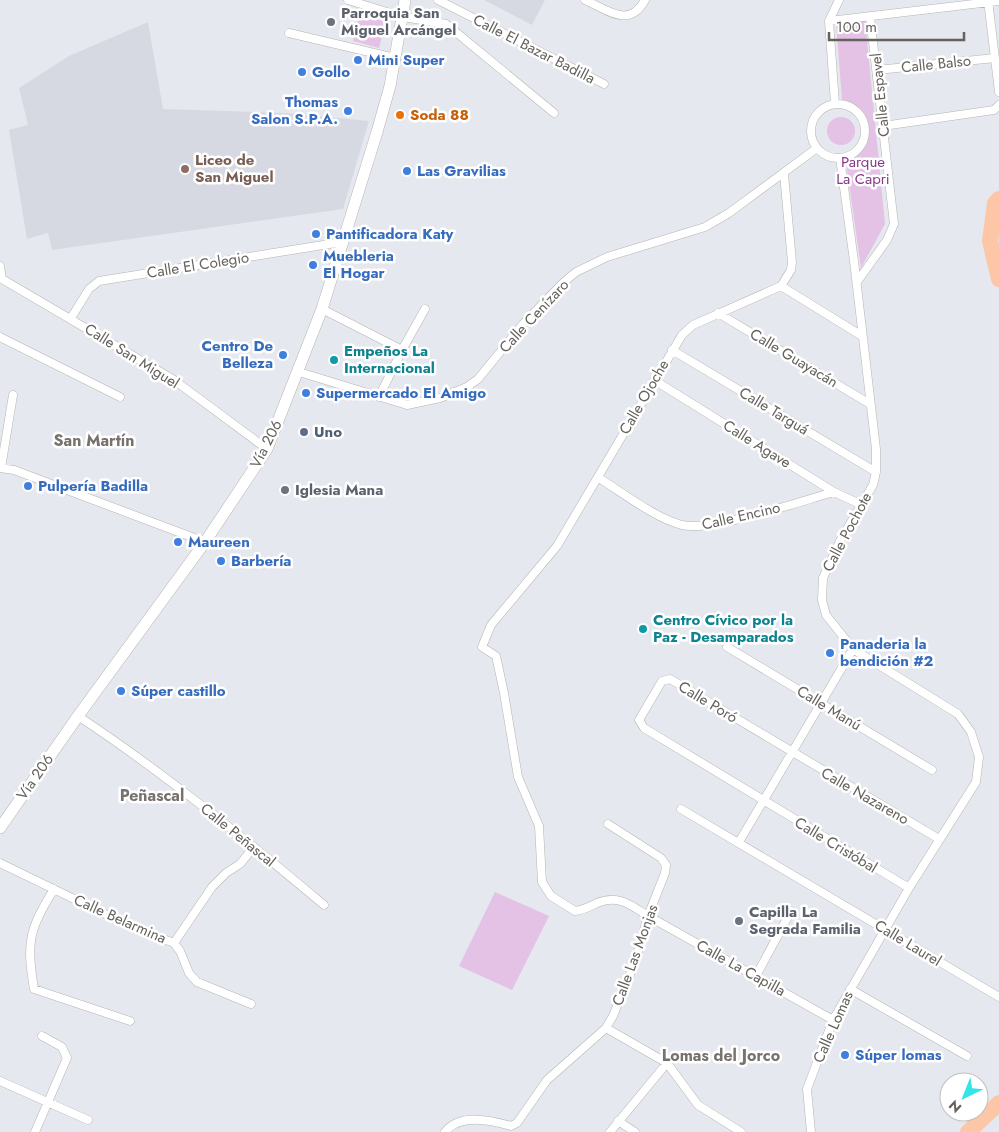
<svg xmlns="http://www.w3.org/2000/svg" width="999" height="1132" font-family="Jost,sans-serif">
<style>
.education{fill:#d6d9e2}
.green{fill:#e3c2e6}
.lines{fill:none;stroke-linecap:round;stroke-linejoin:round}
.river{stroke:#fdc6a6;stroke-width:16}
.minor-casing{stroke:#b7b4b0;stroke-width:9}
.secondary-casing{stroke:#b7b4af;stroke-width:12}
.minor{stroke:#fff;stroke-width:8}
.secondary{stroke:#fff;stroke-width:11}
.worship-dot{fill:#6b7280;stroke:#fff;stroke-width:2}
.shop-dot{fill:#3f7fe0;stroke:#fff;stroke-width:2}
.food-dot{fill:#e8710a;stroke:#fff;stroke-width:2}
.education-dot{fill:#8d6e63;stroke:#fff;stroke-width:2}
.culture-dot{fill:#0f9aa8;stroke:#fff;stroke-width:2}
.service-dot{fill:#5c6f8a;stroke:#fff;stroke-width:2}
.labels{text-anchor:middle;dominant-baseline:central;stroke-width:5;stroke-linejoin:round;paint-order:stroke}
.worship-label{font-size:15px;font-weight:bold;fill:#5b616d;stroke:#fff;text-anchor:start}
.street-label{font-size:15px;fill:#65615d;stroke:#fff}
.shop-label{font-size:15px;font-weight:bold;fill:#366cbe;stroke:#fff;text-anchor:start}
.food-label{font-size:15px;font-weight:bold;fill:#c56008;stroke:#fff;text-anchor:start}
.education-label{font-size:15px;font-weight:bold;fill:#785e54;stroke:#fff;text-anchor:start}
.park-label{font-size:15px;fill:#873889;stroke:#fff}
.culture-label{font-size:15px;font-weight:bold;fill:#0d838f;stroke:#fff;text-anchor:start}
.service-label{font-size:15px;font-weight:bold;fill:#4e5e75;stroke:#fff;text-anchor:start}
.neighbourhood-label{font-size:16px;font-weight:bold;fill:#77726e;stroke:#fff}
</style>
<rect width="100%" height="100%" fill="#e5e8ef"/>
<!-- education -->
<path class="education" d="M484,0H545L532,25Z
M148,22L163,109L286,113L369,121L343,209L52,250L48,233L27,239L9,130L28,125L19,88L69,56Z"/>
<!-- green -->
<path class="green" d="M359,15L386,21L379,48L353,41Z
M865,20L885,224L861,268L846,162C877,145 877,112 842,100L836,23Z
M827 131a14 14 0 1 1 28 0a14 14 0 1 1-28 0Z
M495,892L549,916L512,990L459,966Z"/>
<g class="lines">
<!-- river -->
<path class="river" d="M999,199L995,203L990,241L999,279
M968,1132L999,1103"/>
<defs>
<path id="minor" d="M348,0L403,17L446,24L554,113
M438,0L604,84
M585,0C608,10 629,29 645,0
M988,0L999,92
M829,21L999,1
M289,33L395,58
M877,70L995,58
M835,104L829,21L839,0
M811 131a27 27 0 1 1 54 0a27 27 0 1 1-54 0Z
M883,126L994,110L999,105
M784,174L792,262L791,270L781,286L693,325L682,335L557,546L491,625L482,647L496,656L504,693L518,777L539,826L542,882L551,896L575,911C584,910 589,907 597,903C618,894 631,905 648,916L833,1020
M0,266L2,279L174,380L267,449
M857,282L887,240L894,224L870,16
M781,286L862,336
M322,309L402,350L379,397
M718,313L870,404
M71,318L89,289L99,281L342,242
M0,337L120,397
M402,350L425,309
M672,350L876,472
M299,372L407,405L440,398L467,387L478,379L523,324L564,282L576,272L607,257L705,227L729,213L817,148
M654,380L834,492L862,505
M0,468L14,470L205,542
M1,468L13,395
M599,478C623,493 655,518 682,525C712,532 801,501 834,492
M727,647L932,770
M78,716C164,773 244,838 324,905
M681,809L999,997
M739,842L853,649
M0,863L134,928L174,943L180,951L189,973L197,982L251,1004
M909,888L644,728L639,720L662,681L670,679L939,839
M54,889C29,930 26,942 34,989L130,1021
M174,943L212,887L226,873L240,864L254,847
M756,976L791,911
M850,989L967,1056
M606,1028L667,1063L698,1105L741,1132
M0,1081L88,1120
M618,1121L635,1132
M35,1132L67,1058L62,1047L42,1036
M445,1132C460,1113 491,1120 511,1126L517,1123L547,1080L606,1028L613,1016L635,962L648,916L665,873L666,865L661,858L608,824
M610,1132L667,1063
M811,1132L807,1089L833,1020L909,888L976,782L979,757L971,732L958,714L853,649L826,615L822,600L823,578L840,541L873,485L876,472V449L854,261L840,158"/>
<path id="secondary" d="M0,828L78,716L205,542L267,449L322,309L377,132L390,86L405,0"/>
</defs>
<!-- minor casing -->
<use href="#minor" class="minor-casing"/>
<!-- secondary casing -->
<use href="#secondary" class="secondary-casing"/>
<!-- minor -->
<use href="#minor" class="minor"/>
<!-- secondary -->
<use href="#secondary" class="secondary"/>
</g>
<!-- markers -->
<g class="worship-dot">
<circle cx="331" cy="22" r="5"/>
<circle cx="285" cy="490" r="5"/>
<circle cx="739" cy="921" r="5"/>
</g>
<g class="shop-dot">
<circle cx="358" cy="60" r="5"/>
<circle cx="302" cy="72" r="5"/>
<circle cx="348" cy="111" r="5"/>
<circle cx="407" cy="171" r="5"/>
<circle cx="316" cy="234" r="5"/>
<circle cx="313" cy="265" r="5"/>
<circle cx="283" cy="355" r="5"/>
<circle cx="306" cy="393" r="5"/>
<circle cx="28" cy="486" r="5"/>
<circle cx="178" cy="542" r="5"/>
<circle cx="221" cy="561" r="5"/>
<circle cx="830" cy="653" r="5"/>
<circle cx="121" cy="691" r="5"/>
<circle cx="845" cy="1055" r="5"/>
</g>
<circle class="food-dot" cx="400" cy="115" r="5"/>
<circle class="education-dot" cx="185" cy="169" r="5"/>
<g class="culture-dot">
<circle cx="334" cy="360" r="5"/>
<circle cx="643" cy="629" r="5"/>
</g>
<circle class="service-dot" cx="304" cy="432" r="5"/>
<g class="labels">
<!-- worship labels -->
<g class="worship-label">
<text x="341" y="13">Parroquia San<tspan x="341" dy="17">Miguel Arcángel</tspan></text>
<text x="295" y="490">Iglesia Mana</text>
<text x="749" y="912">Capilla La<tspan x="749" dy="17">Segrada Familia</tspan></text>
</g>
<!-- street labels -->
<g class="street-label">
<text transform="translate(534 49) rotate(27)">Calle El Bazar Badilla</text>
<text transform="translate(936 64) rotate(-6)">Calle Balso</text>
<text transform="translate(880 95) rotate(-96)">Calle Espavel</text>
<text transform="translate(198 265) rotate(-9)">Calle El Colegio</text>
<text transform="translate(534 316) rotate(-47)">Calle Cenízaro</text>
<text transform="translate(132 356) rotate(32)">Calle San Miguel</text>
<text transform="translate(794 358) rotate(31)">Calle Guayacán</text>
<text transform="translate(644 397) rotate(-60)">Calle Ojoche</text>
<text transform="translate(774 411) rotate(31)">Calle Targuá</text>
<text transform="translate(266 444) rotate(-63)">Vía 206</text>
<text transform="translate(757 444) rotate(32)">Calle Agave</text>
<text transform="translate(741 516) rotate(-13)">Calle Encino</text>
<text transform="translate(847 532) rotate(-62)">Calle Pochote</text>
<text transform="translate(708 702) rotate(31)">Calle Poró</text>
<text transform="translate(829 708) rotate(31)">Calle Manú</text>
<text transform="translate(35 777) rotate(-55)">Vía 206</text>
<text transform="translate(865 796) rotate(30)">Calle Nazareno</text>
<text transform="translate(238 835) rotate(39)">Calle Peñascal</text>
<text transform="translate(836 845) rotate(31)">Calle Cristóbal</text>
<text transform="translate(120 919) rotate(24)">Calle Belarmina</text>
<text transform="translate(908 943) rotate(31)">Calle Laurel</text>
<text transform="translate(635 955) rotate(-70)">Calle Las Monjas</text>
<text transform="translate(741 968) rotate(29)">Calle La Capilla</text>
<text transform="translate(833 1027) rotate(-66)">Calle Lomas</text>
</g>
<!-- shop labels -->
<g class="shop-label">
<text x="368" y="60">Mini Super</text>
<text x="312" y="72">Gollo</text>
<text x="338" y="102" text-anchor="end">Thomas<tspan x="338" dy="17">Salon S.P.A.</tspan></text>
<text x="417" y="171">Las Gravilias</text>
<text x="326" y="234">Pantificadora Katy</text>
<text x="323" y="256">Muebleria<tspan x="323" dy="17">El Hogar</tspan></text>
<text x="273" y="346" text-anchor="end">Centro De<tspan x="273" dy="17">Belleza</tspan></text>
<text x="316" y="393">Supermercado El Amigo</text>
<text x="38" y="486">Pulpería Badilla</text>
<text x="188" y="542">Maureen</text>
<text x="231" y="561">Barbería</text>
<text x="840" y="644">Panaderia la<tspan x="840" dy="17">bendición #2</tspan></text>
<text x="131" y="691">Súper castillo</text>
<text x="855" y="1055">Súper lomas</text>
</g>
<!-- food labels -->
<g class="food-label">
<text x="410" y="115">Soda 88</text>
</g>
<!-- education labels -->
<g class="education-label">
<text x="195" y="160">Liceo de<tspan x="195" dy="17">San Miguel</tspan></text>
</g>
<!-- park labels -->
<g class="park-label">
<text x="863" y="162">Parque<tspan x="863" dy="17">La Capri</tspan></text>
</g>
<!-- culture labels -->
<g class="culture-label">
<text x="344" y="351">Empeños La<tspan x="344" dy="17">Internacional</tspan></text>
<text x="653" y="620">Centro Cívico por la<tspan x="653" dy="17">Paz - Desamparados</tspan></text>
</g>
<!-- service labels -->
<g class="service-label">
<text x="314" y="432">Uno</text>
</g>
<!-- neighbourhood labels -->
<g class="neighbourhood-label">
<text x="94" y="440">San Martín</text>
<text x="152" y="795">Peñascal</text>
<text x="721" y="1055">Lomas del Jorco</text>
</g>
</g>
<!-- north arrow -->
<g transform="translate(964 1097) rotate(223)"><circle r="24" fill="#ffffff" stroke="#c1c0be"/>
<path d="M0-4L9 19L0 12L-9 19Z" fill="#33e5e6"/>
<text y="-8" font-size="14" font-weight="bold" text-anchor="middle" fill="#65615d">N</text>
</g>
<!-- scale -->
<path d="M829 32v8h135v-8" fill="none" stroke="#65615d" stroke-width="2.5"/>
<text x="836" y="32" font-size="15" fill="#65615d" stroke="#ffffff" stroke-width="4" paint-order="stroke">100 m</text>
</svg>
